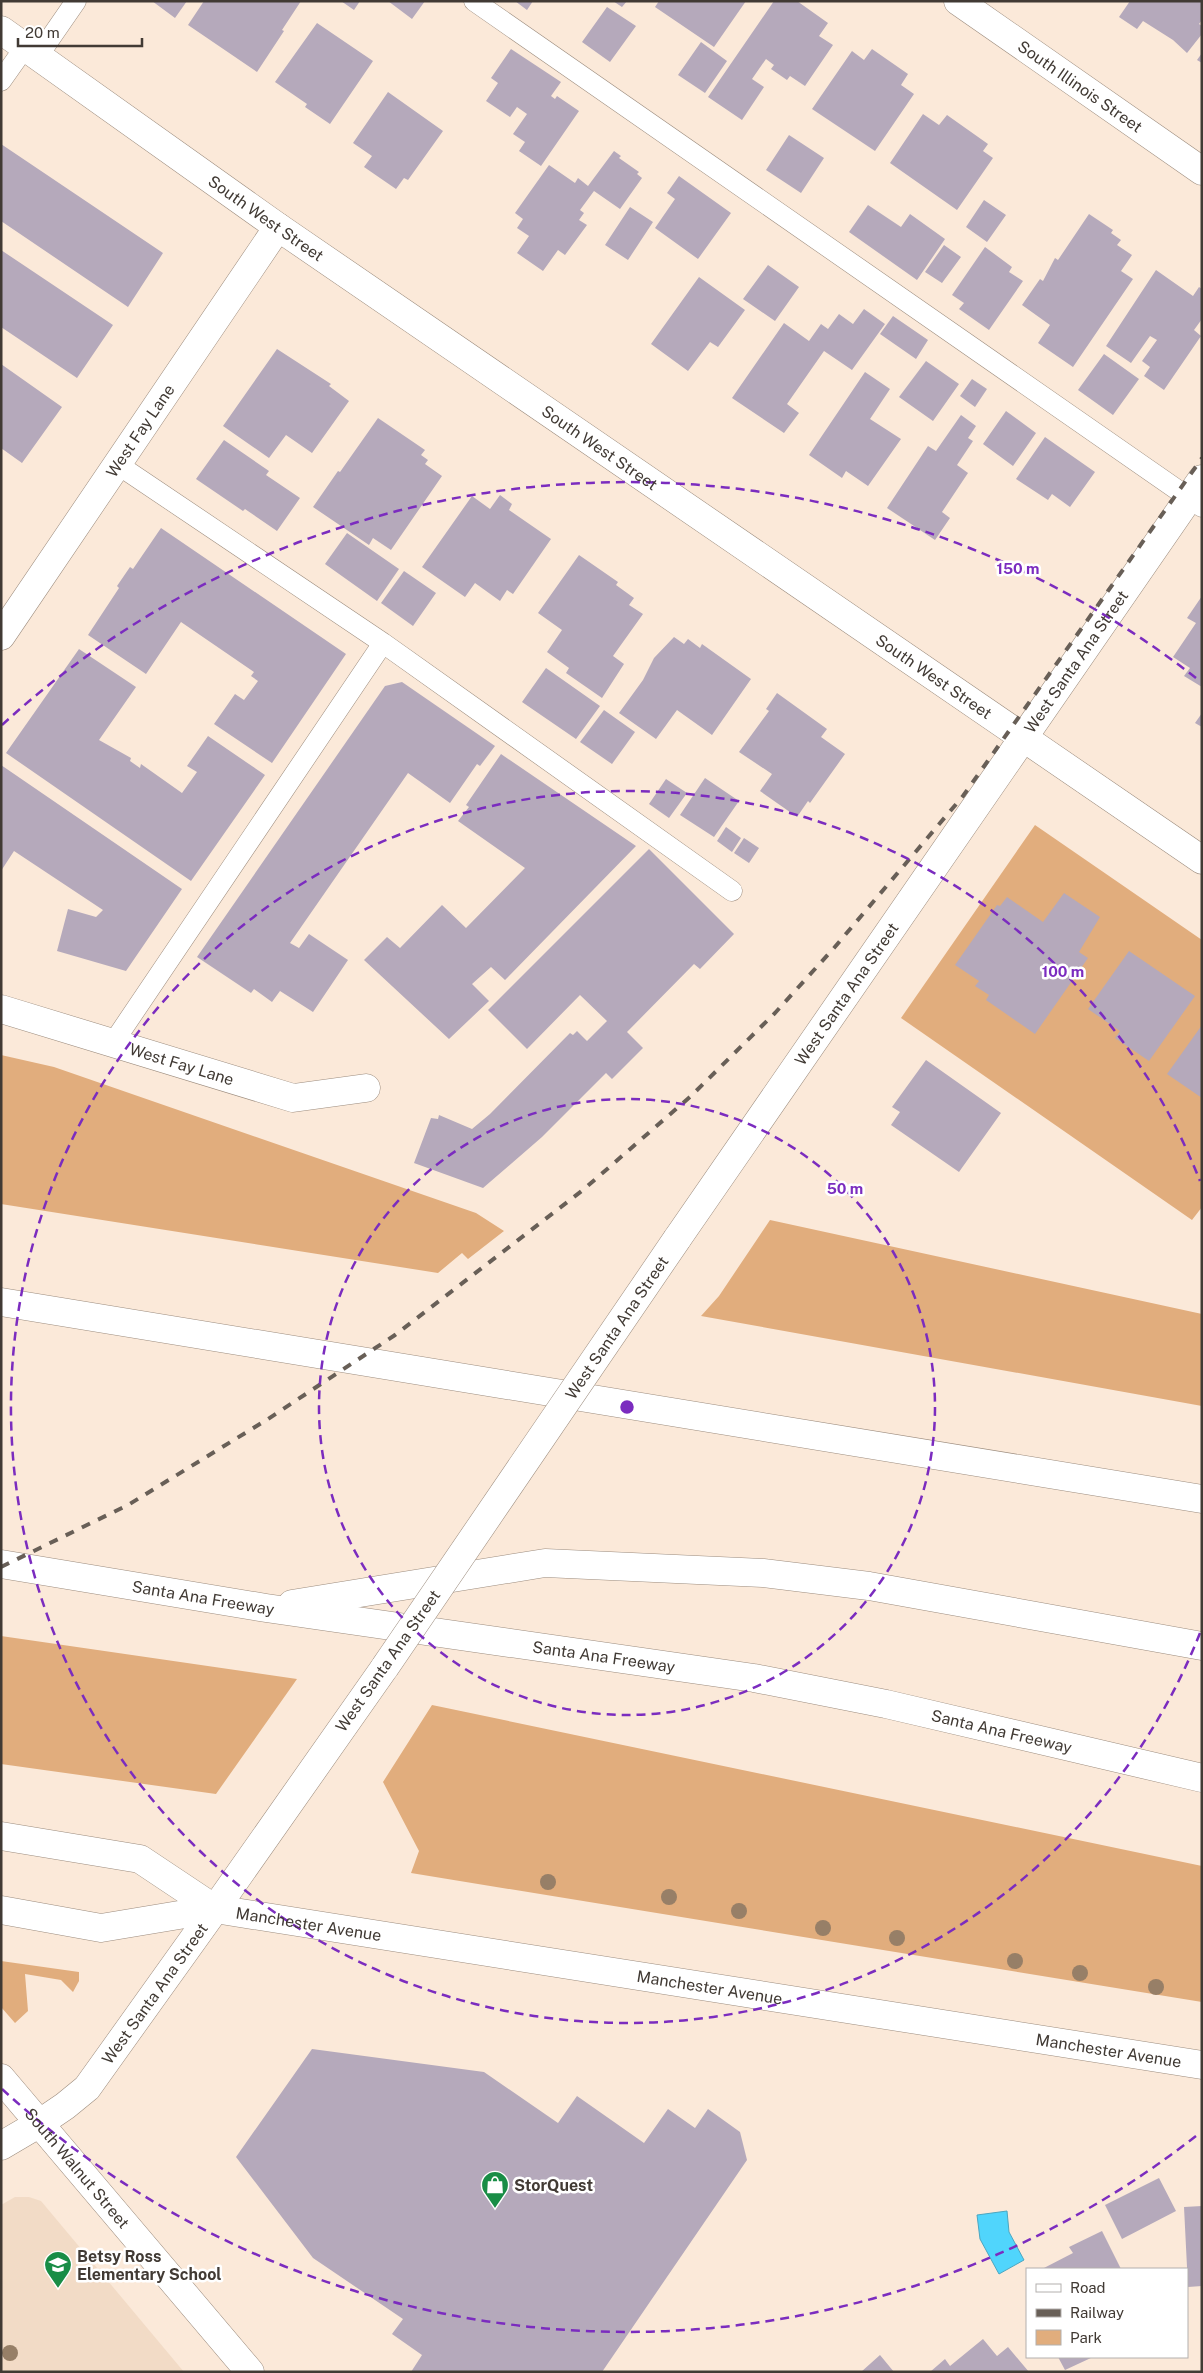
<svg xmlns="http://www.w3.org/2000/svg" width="1203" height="2373" font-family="'Public Sans',sans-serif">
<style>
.built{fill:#f2dbc6}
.green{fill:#e1ad7d}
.water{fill:#50d5fc;stroke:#4ca6c0}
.building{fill:#b5a9bb}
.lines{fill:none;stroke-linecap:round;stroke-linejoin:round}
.service-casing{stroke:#9c8c7e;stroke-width:21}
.minor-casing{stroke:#9c8c7e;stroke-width:29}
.tertiary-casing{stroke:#9c8c7e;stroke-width:29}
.motorway-casing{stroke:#9c8c7e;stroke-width:29}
.service{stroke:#fff;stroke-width:20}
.minor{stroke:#fff;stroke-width:28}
.tertiary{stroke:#fff;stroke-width:28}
.motorway{stroke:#fff;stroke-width:28}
.rail{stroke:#685f57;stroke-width:4;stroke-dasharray:9 9;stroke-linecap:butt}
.tertiary-bridge-casing{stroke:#9c8c7e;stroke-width:29;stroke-linecap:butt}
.tertiary-bridge{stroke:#fff;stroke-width:28}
.tree{fill:#977f67}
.ring{fill:none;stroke:#7b2cbf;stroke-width:2.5;stroke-dasharray:9 6}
.labels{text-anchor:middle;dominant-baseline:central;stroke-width:5;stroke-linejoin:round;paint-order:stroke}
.street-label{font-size:16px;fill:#413a34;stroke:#fff}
.poi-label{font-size:16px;font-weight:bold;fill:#413a34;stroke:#fff;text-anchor:start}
.centre{fill:#7b2cbf;stroke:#fff;stroke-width:2.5}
.ring-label{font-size:15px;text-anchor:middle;font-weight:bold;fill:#7b2cbf;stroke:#fff;stroke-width:5;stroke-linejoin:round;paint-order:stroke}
</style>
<rect width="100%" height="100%" fill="#fbe9d9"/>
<!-- built -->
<path class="built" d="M15,2197H29L41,2201L184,2372H1V2205Z"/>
<!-- green -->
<path class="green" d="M1035,825L1202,940V1207L1192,1220L901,1018Z
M1,1055L54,1067L476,1213L504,1231L468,1259L462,1253L438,1273L1,1204Z
M770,1220L1202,1314V1406L701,1316L719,1296Z
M1,1636L297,1679L216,1794L1,1764Z
M432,1705L1202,1866V2002L411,1873L419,1851L383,1782Z
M1,1961L79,1972V1981L73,1992L61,1980L25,1974L28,2011L15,2023L1,2007Z"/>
<!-- water -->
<path class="water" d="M1007,2211L1009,2232L1024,2260L999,2274L980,2239L977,2215Z"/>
<!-- building -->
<path class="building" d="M152,1H187L175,18Z
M204,1H301L282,30L284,31L257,72L188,25Z
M341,1H360L354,10Z
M388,1H425L412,19Z
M515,1H533L527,10Z
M613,1H627L622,7Z
M659,1H746L714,47L655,7Z
M774,1H797L828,23L819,36L833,45L805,86L790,76L787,80L771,69L774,65L766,59L752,79L764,87L742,120L708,97Z
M1130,1H1202V20L1199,24L1202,26V34L1187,53L1173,40L1143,21L1137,29L1119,17Z
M607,7L636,26L610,62L582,42Z
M317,23L373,61L330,124L305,107L307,104L275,82Z
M701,42L727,61L705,93L678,75Z
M511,49L561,82L551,96L555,99L557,96L579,111L541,166L519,151L525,142L513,134L527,114L517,107L510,117L486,101L498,83L491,78Z
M872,49L908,74L901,85L914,94L875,151L812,109L852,51L864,60Z
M1202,53V63L1197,60Z
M388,92L443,131L408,180L404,178L396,189L364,167L372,156L353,143Z
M923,114L939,125L947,115L988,144L983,151L993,158L957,210L890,163Z
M789,135L824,158L801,193L766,170Z
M1,144L163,253L128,307L1,221Z
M614,151L621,156L619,158L639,172L637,174L642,178L620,209L594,191L580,210L584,213L579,220L587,225L565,255L558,250L543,271L517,253L529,236L517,228L523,219L515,213L549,165L575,183L578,178L588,186Z
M679,176L731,213L698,259L655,228L675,199L667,193Z
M984,200L1006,215L987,242L966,227Z
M868,205L901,227L910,214L945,239L917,280L849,232Z
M630,207L653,222L628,260L605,245Z
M1089,214L1113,230L1111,233L1121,240L1117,245L1132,255L1121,271L1133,279L1073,367L1038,343L1050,325L1022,305L1040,279L1043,281L1055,258L1058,260Z
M944,245L961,257L942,283L925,272Z
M985,247L1012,267L1009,272L1023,281L989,330L959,309L964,303L952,295Z
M1,250L113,325L77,378L1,327Z
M768,265L799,287L775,321L743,299Z
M1156,270L1193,296L1199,287L1202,289V319L1194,330L1201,336L1164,390L1144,376L1150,367L1142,361L1157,340L1150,336L1131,363L1106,346Z
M699,277L745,310L718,347L710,342L688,371L651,344Z
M864,309L885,324L852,370L824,351L787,404L799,413L784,433L732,398L784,323L809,341L821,324L828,329L839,314L853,324Z
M893,316L928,340L916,359L880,334Z
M277,349L331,384L329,386L349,401L312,453L286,435L269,458L223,426Z
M1104,354L1139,379L1113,415L1078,390Z
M926,361L959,384L933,421L899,397Z
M1,364L62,407L22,463L1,448Z
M865,372L890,389L870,419L901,439L868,486L846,471L842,478L809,455Z
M972,379L987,389L975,407L960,396Z
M1006,411L1036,433L1013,466L983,444Z
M961,415L976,426L968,438L973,441L957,465L968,473L942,512L950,518L935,540L887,508L928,446L936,451Z
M378,418L425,450L421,455L428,460L425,464L442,476L391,550L373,538L369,545L313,507L338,471L340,472Z
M1045,437L1095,472L1070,507L1052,494L1048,500L1016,479Z
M224,440L269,471L266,475L300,498L277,531L245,509L243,511L196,479Z
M500,495L512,504L509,510L551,539L513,594L507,590L500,601L475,583L465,597L422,567L472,496L490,509Z
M161,528L346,654L272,763L214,724L235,694L244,700L258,681L251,676L254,672L181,622L146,674L88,635L119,588L117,586L130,567L133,569Z
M347,533L399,569L377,601L325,564Z
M579,555L618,582L616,585L634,598L629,605L643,614L613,656L624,664L602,698L566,673L569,668L547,652L562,630L538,613Z
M404,571L436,593L413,626L381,603Z
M1202,596V687L1184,676L1190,668L1173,657L1196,623L1187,618Z
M674,637L684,644L688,639L700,648L702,644L751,679L712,735L677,710L656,739L619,713L643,680L654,658Z
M79,649L136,687L99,740L131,758L130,761L140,768L141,764L182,793L197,772L187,766L208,736L265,775L191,881L6,753Z
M546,668L600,706L576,739L522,702Z
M402,682L495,746L480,766L477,764L450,803L408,773L290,943L299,948L309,934L348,960L313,1012L280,991L272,1002L254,989L251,993L197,957L385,686Z
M777,693L827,729L821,737L845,754L810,803L808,801L797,817L760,791L772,774L739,752L769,711L766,709Z
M604,710L635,732L612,764L580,742Z
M1202,713V727L1195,723Z
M501,754L636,846L505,980L491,967L472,984L489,1001L449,1039L364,960L387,937L400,948L442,905L466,928L525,868L458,821L469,807L466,805Z
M1,765L182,889L126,971L57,951L68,909L96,917L103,910L14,851L1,871Z
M705,778L739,801L714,837L680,815Z
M666,779L687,793L669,818L649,804Z
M726,827L741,838L732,852L717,841Z
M744,838L759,848L749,863L734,853Z
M649,849L734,934L700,969L694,964L627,1032L643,1048L612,1079L606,1073L542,1137L483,1188L414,1163L431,1118L438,1119L439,1115L472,1129L490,1114L570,1033L573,1035L577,1031L587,1041L607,1021L580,995L527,1049L488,1010Z
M1064,893L1100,917L1079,952L1088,958L1035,1034L986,1000L989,995L975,986L979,981L955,965L997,905L1000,906L1007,897L1043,922Z
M1129,951L1195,996L1149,1061L1115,1038L1120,1031L1088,1009Z
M1202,1025V1098L1167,1074Z
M926,1060L1001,1113L959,1172L891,1125L900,1112L892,1107Z
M312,2049L484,2072L558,2123L577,2096L644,2143L668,2109L695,2128L708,2109L740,2132L747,2160L602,2372H411L422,2355L392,2334L403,2319L313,2258L236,2157Z
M1159,2178L1176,2211L1122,2239L1105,2205Z
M1202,2206V2286L1188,2287L1184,2207Z
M1102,2231L1121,2269H1042L1073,2253L1069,2247Z
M983,2339L997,2356L1008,2347L1029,2372H930L945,2359L950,2366Z
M880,2355L894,2372H861Z
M1058,2357H1093L1065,2370Z"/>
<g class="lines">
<defs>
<path id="service" d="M474,1L1202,507
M38,56L76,1
M1,81L25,47
M117,464L383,643L732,891
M113,1043L383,643"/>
<g id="minor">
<path id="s1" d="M958,1L1202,171"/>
<path id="s2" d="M1,636L278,227"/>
<path id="s3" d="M1,1009L293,1098L366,1088"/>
<path d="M1,2146L40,2123"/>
</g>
<g id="tertiary">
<path id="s4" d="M1,30L278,227L1202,860"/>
<path id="s5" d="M677,1239L1202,479"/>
<path d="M1,1836L140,1859L215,1909"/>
<path id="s6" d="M1,1910L101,1928L215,1909L1202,2065"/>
<path id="s7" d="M1,2078L250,2372"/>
<path id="s8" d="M40,2123L65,2106L87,2088L215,1909L385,1667"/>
</g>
<g id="motorway">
<path d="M1,1302L1202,1499"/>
<path id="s9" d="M1,1564L266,1608L754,1678L886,1704L1202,1778"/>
<path d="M292,1604L545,1563L763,1573L869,1586L1202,1646"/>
</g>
</defs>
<!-- service casing -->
<use href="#service" class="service-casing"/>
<!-- minor casing -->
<use href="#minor" class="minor-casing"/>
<!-- tertiary casing -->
<use href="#tertiary" class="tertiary-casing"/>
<!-- motorway casing -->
<use href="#motorway" class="motorway-casing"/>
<!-- service -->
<use href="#service" class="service"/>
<!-- minor -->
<use href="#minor" class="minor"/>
<!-- tertiary -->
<use href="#tertiary" class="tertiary"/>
<!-- motorway -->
<use href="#motorway" class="motorway"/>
<!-- rail -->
<path class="rail" d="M1,1567L128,1505L268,1419L395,1335L583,1190L691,1096L775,1013L834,948L963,796L1202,458"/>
<defs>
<g id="tertiary-bridge">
<path id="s10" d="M385,1667L677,1239"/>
</g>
</defs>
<!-- tertiary-bridge casing -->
<use href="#tertiary-bridge" class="tertiary-bridge-casing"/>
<!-- tertiary-bridge -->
<use href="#tertiary-bridge" class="tertiary-bridge"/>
</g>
<!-- trees -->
<g class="tree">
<circle cx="548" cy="1882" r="8"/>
<circle cx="669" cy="1897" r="8"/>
<circle cx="739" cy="1911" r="8"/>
<circle cx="823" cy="1928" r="8"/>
<circle cx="897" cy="1938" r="8"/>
<circle cx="1015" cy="1961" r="8"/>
<circle cx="1080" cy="1973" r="8"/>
<circle cx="1156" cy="1987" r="8"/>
<circle cx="10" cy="2353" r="8"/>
</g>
<!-- distance rings -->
<g class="ring">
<circle cx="627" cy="1407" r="308"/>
<path d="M1200 1633A616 616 0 1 1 1200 1181"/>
<path d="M1196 2136A925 925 0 0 1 2 2089M2 725A925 925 0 0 1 1196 678"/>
</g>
<!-- icons -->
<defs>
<symbol id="shop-pin" viewBox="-11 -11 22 30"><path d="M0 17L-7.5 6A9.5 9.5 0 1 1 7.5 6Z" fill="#198d46" stroke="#fff"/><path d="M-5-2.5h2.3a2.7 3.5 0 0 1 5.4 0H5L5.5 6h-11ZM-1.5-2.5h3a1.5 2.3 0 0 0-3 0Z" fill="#fff"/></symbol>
<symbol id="school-pin" viewBox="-11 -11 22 30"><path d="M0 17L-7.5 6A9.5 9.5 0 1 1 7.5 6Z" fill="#198d46" stroke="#fff"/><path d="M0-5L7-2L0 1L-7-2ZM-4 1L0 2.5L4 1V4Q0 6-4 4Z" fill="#fff"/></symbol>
</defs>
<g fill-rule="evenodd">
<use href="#shop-pin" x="479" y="2169" width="32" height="43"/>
<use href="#school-pin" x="42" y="2249" width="32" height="43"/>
</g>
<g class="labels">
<!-- street labels -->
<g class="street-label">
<text stroke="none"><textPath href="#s1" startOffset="149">South Illinois Street</textPath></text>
<text stroke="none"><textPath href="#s4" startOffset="325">South West Street</textPath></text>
<text stroke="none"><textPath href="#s2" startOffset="248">West Fay Lane</textPath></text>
<text stroke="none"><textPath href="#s4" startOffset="730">South West Street</textPath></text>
<text stroke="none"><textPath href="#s5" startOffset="702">West Santa Ana Street</textPath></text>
<text stroke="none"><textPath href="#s4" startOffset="1135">South West Street</textPath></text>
<text stroke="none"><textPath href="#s5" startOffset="298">West Santa Ana Street</textPath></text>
<text stroke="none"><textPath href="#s3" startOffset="189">West Fay Lane</textPath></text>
<text stroke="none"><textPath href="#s10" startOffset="411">West Santa Ana Street</textPath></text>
<text stroke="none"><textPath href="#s9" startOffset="205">Santa Ana Freeway</textPath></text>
<text stroke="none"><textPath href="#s9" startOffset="610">Santa Ana Freeway</textPath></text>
<text transform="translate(388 1661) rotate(-55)">West Santa Ana Street</text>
<text stroke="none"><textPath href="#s9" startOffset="1015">Santa Ana Freeway</textPath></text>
<text stroke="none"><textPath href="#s6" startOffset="312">Manchester Avenue</textPath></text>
<text stroke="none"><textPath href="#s6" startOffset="718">Manchester Avenue</textPath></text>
<text stroke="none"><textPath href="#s8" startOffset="175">West Santa Ana Street</textPath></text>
<text stroke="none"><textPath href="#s6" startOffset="1122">Manchester Avenue</textPath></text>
<text stroke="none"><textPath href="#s7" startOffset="118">South Walnut Street</textPath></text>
</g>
<!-- poi labels -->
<g class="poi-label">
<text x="514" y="2185">StorQuest</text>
<text x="77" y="2256">Betsy Ross<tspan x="77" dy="18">Elementary School</tspan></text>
</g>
</g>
<circle cx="627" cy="1407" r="8" class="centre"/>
<g class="ring-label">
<text x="1018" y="574">150 m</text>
<text x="1063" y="977">100 m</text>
<text x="845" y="1194">50 m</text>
</g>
<!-- border -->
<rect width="1203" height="2373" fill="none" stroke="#413a34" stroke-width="5"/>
<!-- legend -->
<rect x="1026" y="2268" width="162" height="90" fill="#ffffff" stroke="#b3b0ae"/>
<rect x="1036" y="2284" width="25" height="8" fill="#ffffff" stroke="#b3b0ae"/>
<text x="1070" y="2293" font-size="15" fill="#413a34">Road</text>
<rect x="1036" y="2309" width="25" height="8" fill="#685f57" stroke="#b3b0ae"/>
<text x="1070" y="2318" font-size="15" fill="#413a34">Railway</text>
<rect x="1036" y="2330" width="25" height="15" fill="#e1ad7d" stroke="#b3b0ae"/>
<text x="1070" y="2343" font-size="15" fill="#413a34">Park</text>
<!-- scale -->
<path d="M18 38v8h124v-8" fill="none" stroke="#413a34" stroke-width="2.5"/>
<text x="25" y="38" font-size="15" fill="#413a34" stroke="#ffffff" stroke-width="4" paint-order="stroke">20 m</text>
</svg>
